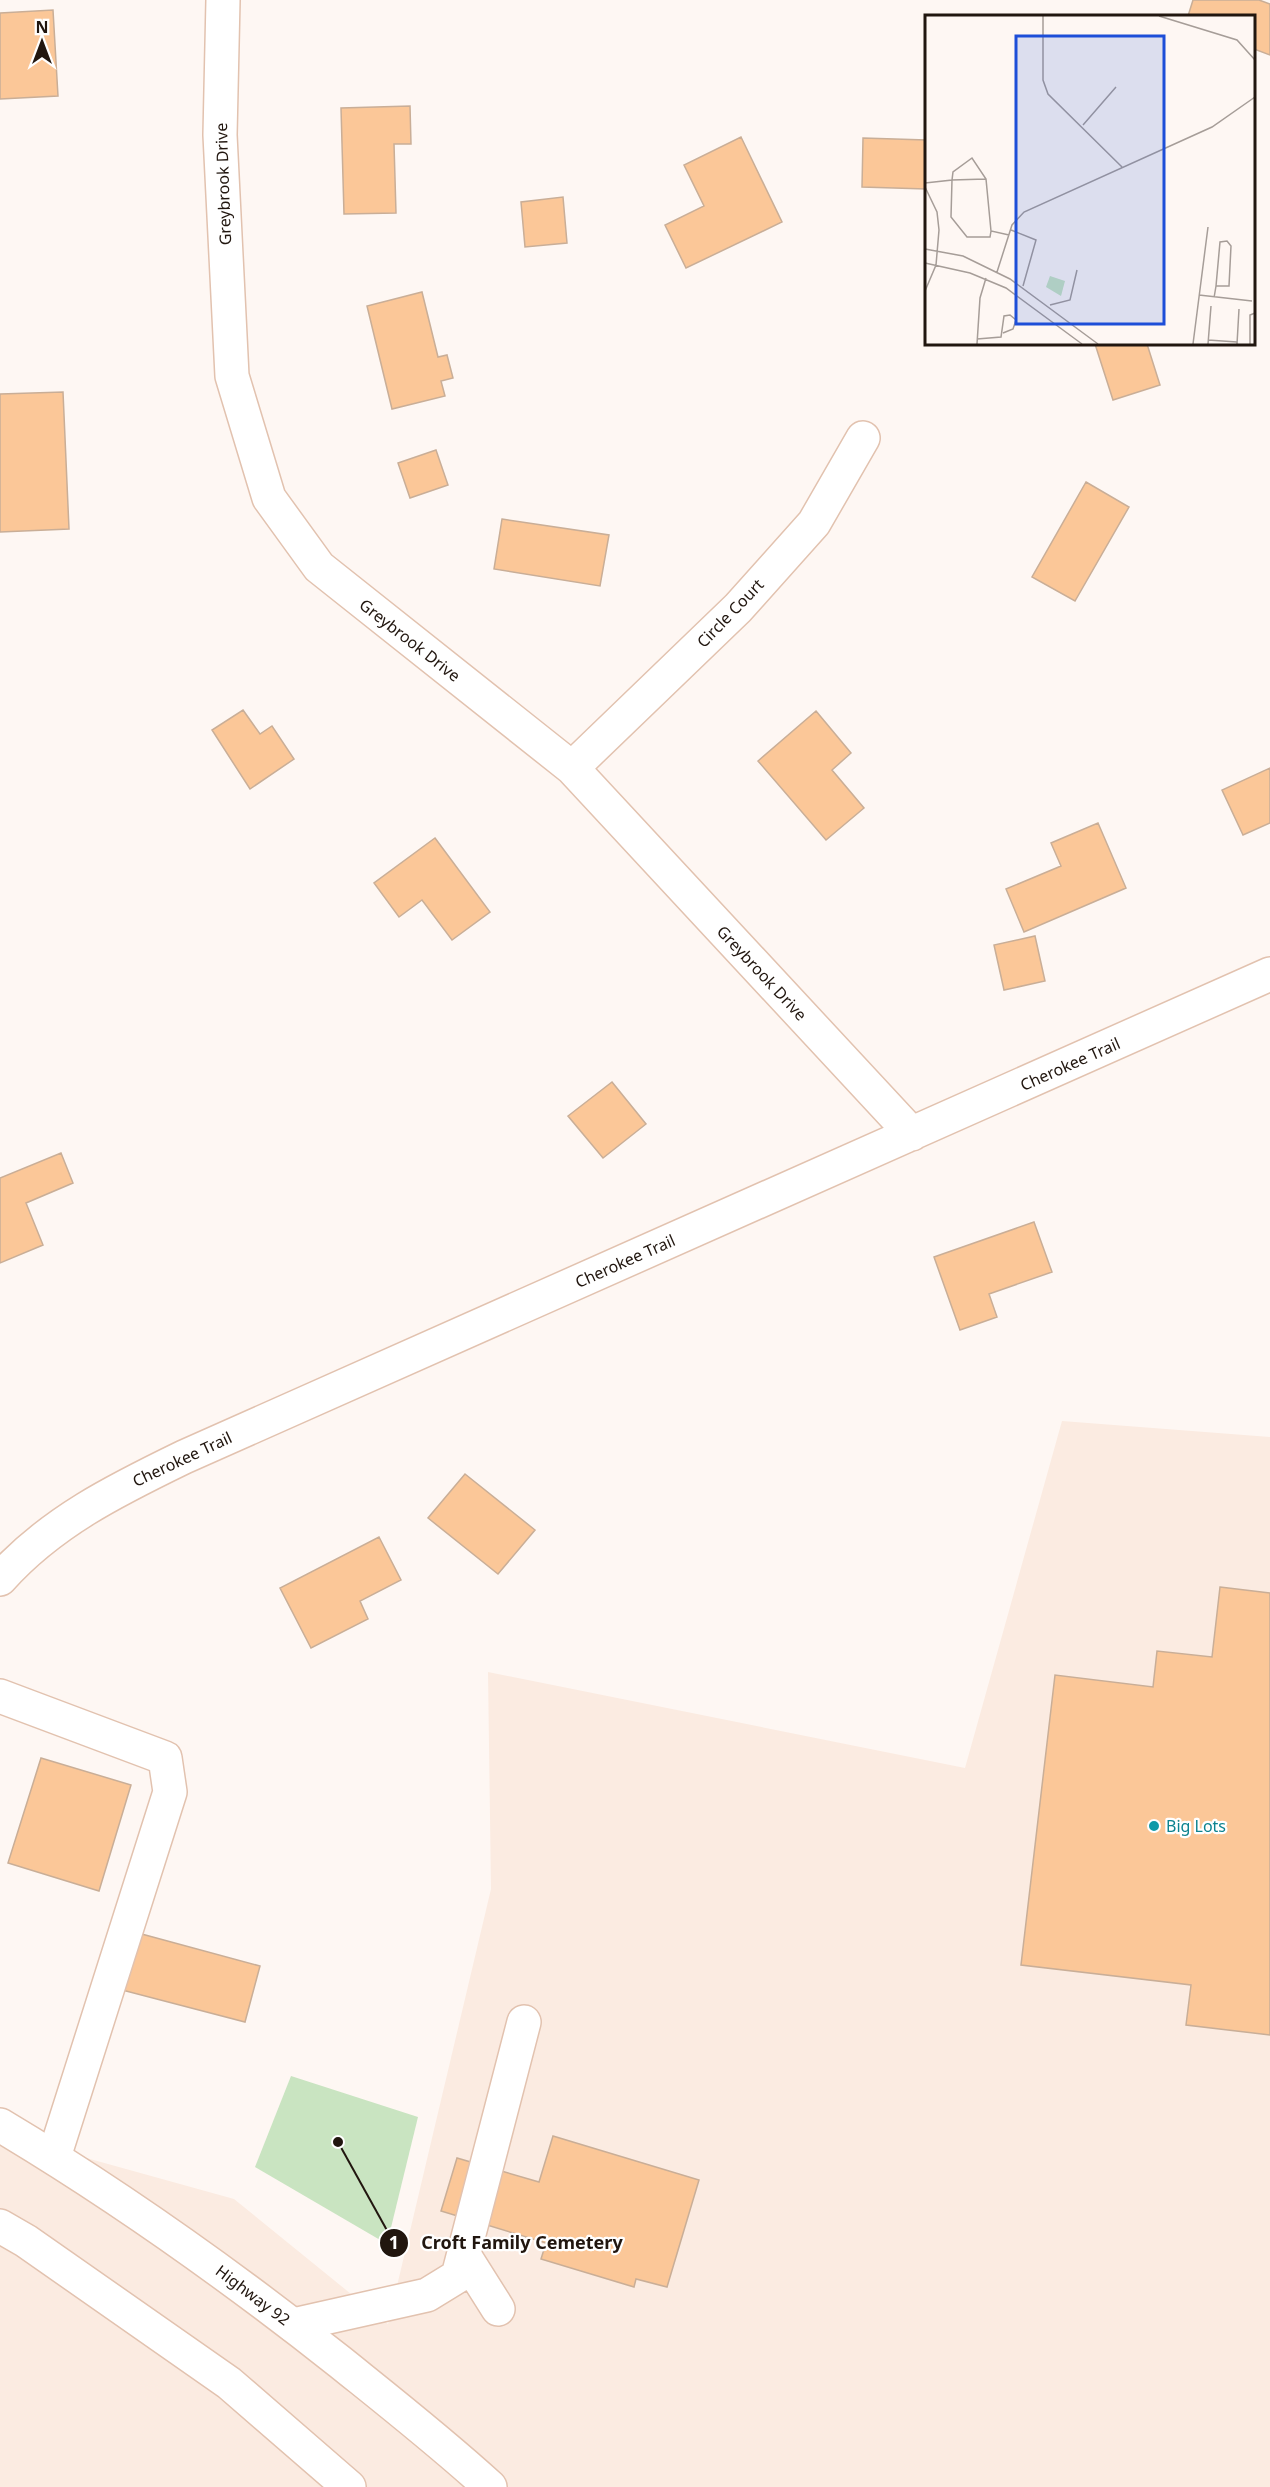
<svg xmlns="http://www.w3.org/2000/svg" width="1270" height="2487" font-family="'Noto Sans',sans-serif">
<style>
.built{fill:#fbebe1}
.green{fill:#c9e4c1}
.building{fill:#fbc798;stroke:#c9ae97;stroke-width:1.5}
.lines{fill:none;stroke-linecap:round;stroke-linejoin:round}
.minor-casing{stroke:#e2c2af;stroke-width:36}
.major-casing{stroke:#e2c2af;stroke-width:36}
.minor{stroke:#fff;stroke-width:33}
.major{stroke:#fff;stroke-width:33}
.culture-dot{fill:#0f9aa8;stroke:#fff;stroke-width:2}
.labels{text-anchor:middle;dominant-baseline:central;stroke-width:4.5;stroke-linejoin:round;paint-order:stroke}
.street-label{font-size:16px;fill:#21160f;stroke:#fff}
.culture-label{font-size:16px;fill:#0d838f;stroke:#fff;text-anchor:start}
.inset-road{fill:none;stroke:#a69d98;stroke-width:1.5}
.view{fill:#1d4ed8;fill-opacity:0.15;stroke:#1d4ed8;stroke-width:3}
.inset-edge{fill:none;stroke:#21160f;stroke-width:3}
.leader{fill:none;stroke:#21160f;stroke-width:2}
.callout-dot{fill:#21160f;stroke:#fff;stroke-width:2}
.mark-label{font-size:18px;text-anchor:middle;font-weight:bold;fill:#fff}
.callout-label{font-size:18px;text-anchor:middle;font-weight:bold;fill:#21160f;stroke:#fff;stroke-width:4.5;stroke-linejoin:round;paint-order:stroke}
</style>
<rect width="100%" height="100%" fill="#fef7f3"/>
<!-- built -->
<path class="built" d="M1062,1421L1270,1437V2487H0V2134L234,2199L388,2324L491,1889L488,1672L965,1768Z"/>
<!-- green -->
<path class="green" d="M291,2076L418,2117L387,2244L255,2167Z"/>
<!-- building -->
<path class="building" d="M1193,0H1259L1270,4V55L1254,49V16H1188Z
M53,10L58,96L0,99V13Z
M410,106L411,144H394L396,213L344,214L341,108Z
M741,137L782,222L686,268L665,225L704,206L684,165Z
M863,138L926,140V189L862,187Z
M563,197L567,243L525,247L521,202Z
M422,292L438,357L447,355L453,378L441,381L445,396L392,409L367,306Z
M1095,344H1147L1160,385L1113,400Z
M63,392L69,529L0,532V394Z
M436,450L448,485L410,498L398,463Z
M1086,482L1129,507L1075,601L1032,577Z
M502,519L609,535L600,586L494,569Z
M243,710L260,734L272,726L294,759L250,789L212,730Z
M816,711L851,753L832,770L864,808L826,840L758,761Z
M1270,768V823L1243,835L1222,790Z
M1098,823L1126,888L1024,932L1006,889L1061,866L1051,843Z
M435,838L490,912L452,940L422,900L399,917L374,883Z
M1035,936L1045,981L1004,990L994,945Z
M612,1082L646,1124L603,1158L568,1116Z
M61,1153L73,1183L26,1203L43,1245L0,1263V1178Z
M1034,1222L1052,1272L989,1294L997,1317L960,1330L934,1257Z
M465,1474L535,1530L498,1574L428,1518Z
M379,1537L401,1580L360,1601L368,1619L311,1648L280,1588Z
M1220,1587L1270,1593V2035L1186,2025L1191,1985L1021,1965L1055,1675L1153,1687L1157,1651L1212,1657Z
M41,1758L131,1785L99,1891L8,1863Z
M138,1933L260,1966L245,2022L122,1990Z
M553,2136L699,2180L667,2287L636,2279L634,2287L541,2259L546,2243L441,2211L457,2158L539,2182Z"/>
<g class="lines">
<defs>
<path id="minor" d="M223,0L220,135L232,376L269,498L319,567L572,768L912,1134
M572,768L738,608L814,523L863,438
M0,1579C51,1522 116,1490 184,1457L1270,974
M0,1696L165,1758L170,1792L54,2157
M464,2255L498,2309
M293,2325L427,2295L458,2276L524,2022"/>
<path id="major" d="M0,2125C119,2196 231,2276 340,2362C391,2403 442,2443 490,2487
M0,2226L26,2241L229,2383L349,2487"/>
</defs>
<!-- minor casing -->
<use href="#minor" class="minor-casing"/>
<!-- major casing -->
<use href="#major" class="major-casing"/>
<!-- minor -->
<use href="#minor" class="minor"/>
<!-- major -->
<use href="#major" class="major"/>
</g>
<!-- markers -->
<circle class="culture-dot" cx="1154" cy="1826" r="6"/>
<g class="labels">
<!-- street labels -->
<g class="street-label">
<text transform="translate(223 184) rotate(-92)">Greybrook Drive</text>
<text transform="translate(730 613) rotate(-46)">Circle Court</text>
<text transform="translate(410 640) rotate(38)">Greybrook Drive</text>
<text transform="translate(762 973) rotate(47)">Greybrook Drive</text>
<text transform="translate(1070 1064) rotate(-24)">Cherokee Trail</text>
<text transform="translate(625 1261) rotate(-24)">Cherokee Trail</text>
<text transform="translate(182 1459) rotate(-25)">Cherokee Trail</text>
<text transform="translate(253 2295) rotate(37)">Highway 92</text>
</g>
<!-- culture labels -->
<g class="culture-label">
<text x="1166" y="1826">Big Lots</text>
</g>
</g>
<!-- overview -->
<g transform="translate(925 15)">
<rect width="330" height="330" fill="#fef7f3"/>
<path d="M125,261L140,266L136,281L121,272Z" fill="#c9e4c1"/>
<path class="inset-road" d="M118,1V65L123,79L197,152M234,1L312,25L330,45M158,110L191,72M61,164L27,165L26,202L42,222H65L66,216M0,168L27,165L28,157L47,143L61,164L66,216L84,220M0,172L12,197L14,215L11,250L0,276M86,215L111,225L98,271M0,234L38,241L85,264L173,329M0,248L45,258L81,273L157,329M72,257L87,210L99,197L287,112L330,82M274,280L327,286M289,283L291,271L295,227L302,226L306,231L304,271H291M125,290L145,285L152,255M52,324L76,322L79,301L85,300L91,305L88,314L78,318M283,325L312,327M52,329L55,283L61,263M268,329L283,212M283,329L286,291M312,329L314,294M325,329V300L330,298"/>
<path class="view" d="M91,21H239V309H91Z"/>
<rect width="330" height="330" class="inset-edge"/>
</g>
<!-- callouts -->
<path class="leader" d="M338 2142L394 2243"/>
<g class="callout-dot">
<circle cx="338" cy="2142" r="6"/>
<circle cx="394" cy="2243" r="15"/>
</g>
<g class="mark-label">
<text x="394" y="2249">1</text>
</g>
<g class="callout-label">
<text x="522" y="2249">Croft Family Cemetery</text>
</g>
<!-- north arrow -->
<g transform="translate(42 42)" stroke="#ffffff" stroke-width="4.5" paint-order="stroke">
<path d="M0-4.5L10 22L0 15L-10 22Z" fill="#21160f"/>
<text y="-9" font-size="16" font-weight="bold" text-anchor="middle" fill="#21160f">N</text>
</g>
</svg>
